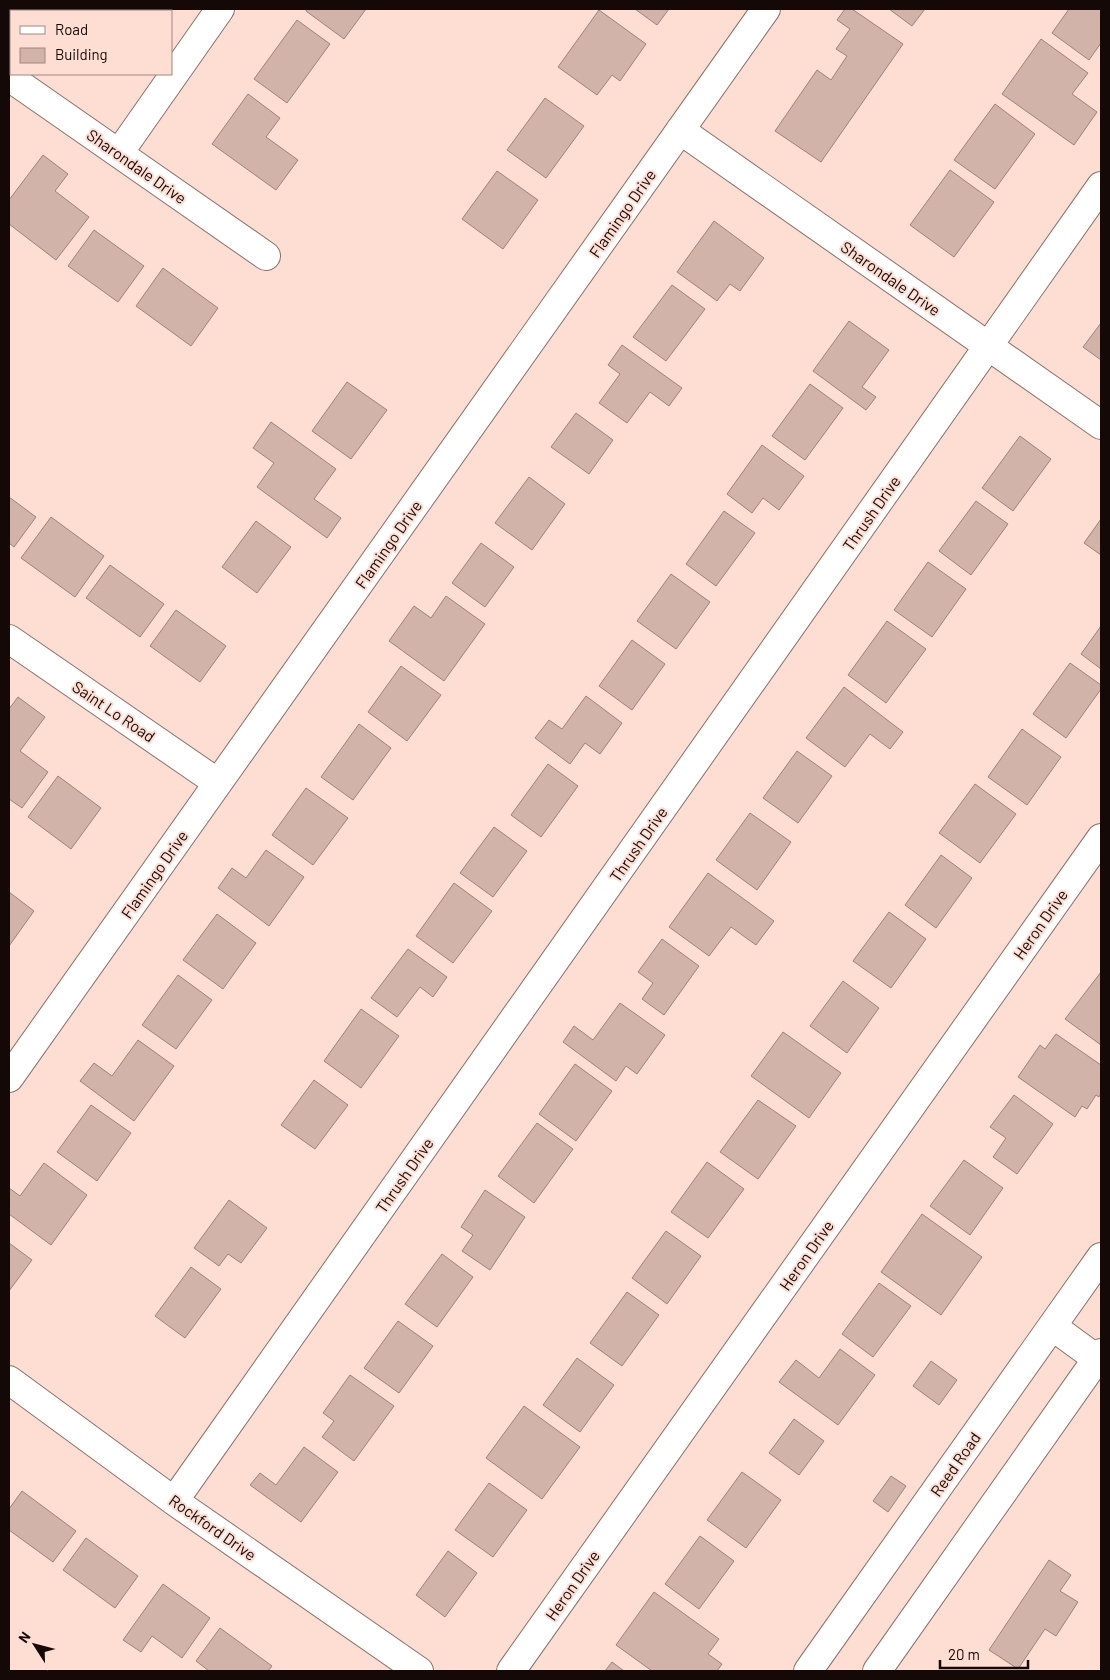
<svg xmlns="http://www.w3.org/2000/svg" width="1110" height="1680" font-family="Barlow,sans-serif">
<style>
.building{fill:#d2b3a9;stroke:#9f8278}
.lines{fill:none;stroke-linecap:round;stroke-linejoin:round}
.minor-casing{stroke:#8d7067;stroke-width:30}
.tertiary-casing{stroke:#8d7067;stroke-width:30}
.minor{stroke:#fff;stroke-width:28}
.tertiary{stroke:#fff;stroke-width:28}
.labels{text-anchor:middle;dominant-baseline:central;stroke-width:4;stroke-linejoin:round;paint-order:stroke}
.street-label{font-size:16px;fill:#140906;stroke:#feddd2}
</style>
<rect width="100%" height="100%" fill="#feddd2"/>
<!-- building -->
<path class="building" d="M28,9H72L76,11H26Z
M83,9H129L130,10L129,11H81Z
M307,9H366L344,39L306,11Z
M635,9H669L657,25Z
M845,9H852L903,44L821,162L775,131L817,70L831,80L847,56L836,49L850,29L837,20Z
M889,9H925L912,26Z
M1069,9H1101V43L1089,60L1052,33Z
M599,10L646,44L620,81L612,75L597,95L558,67Z
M297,20L330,44L287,103L254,79Z
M1041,39L1088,73L1072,94L1097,112L1074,145L1002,94Z
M248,94L280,118L266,137L298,160L276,190L212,144Z
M545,98L584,126L546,178L507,150Z
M995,104L1035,134L995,189L954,160Z
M43,155L68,174L55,191L89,217L56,260L9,224V200Z
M950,170L994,202L954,257L910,225Z
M497,171L538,200L503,249L462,219Z
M714,221L764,258L740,291L730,284L717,301L677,272Z
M94,230L144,266L118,302L68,266Z
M163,268L218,308L191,346L136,306Z
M672,285L705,309L666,361L633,337Z
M849,321L889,350L862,387L876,397L866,410L813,371Z
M1101,323V360L1083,347Z
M622,345L682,388L669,406L650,392L627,423L599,403L620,374L608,365Z
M347,382L387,410L351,459L312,431Z
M810,384L843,408L805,460L772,436Z
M576,413L613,440L589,474L551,447Z
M271,422L336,469L314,499L341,518L327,538L257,487L274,463L253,448Z
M1020,436L1051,459L1013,511L982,488Z
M762,445L804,476L779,510L763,498L752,513L727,494Z
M529,477L565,504L532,550L495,523Z
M9,497L36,517L14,547L9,543Z
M976,501L1008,524L971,575L939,551Z
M724,511L755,533L716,586L686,564Z
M51,517L104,556L75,597L21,558Z
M1101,519V555L1084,543Z
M256,521L291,547L257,593L222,567Z
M481,543L514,567L485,607L452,583Z
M928,562L966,589L932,637L894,610Z
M110,565L164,604L140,637L86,598Z
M671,574L710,602L676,649L637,621Z
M446,596L485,624L444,681L389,641L414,606L431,618Z
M176,610L226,646L200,682L150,646Z
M887,621L926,649L886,703L848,675Z
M1101,626V669L1081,654Z
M632,640L665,664L632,710L599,686Z
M1070,663L1101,685V689L1066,738L1033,714Z
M401,666L441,695L407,741L368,712Z
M844,687L903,732L890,749L870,734L845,767L806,738Z
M586,696L622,723L600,754L585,743L570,764L535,738L549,720L562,729Z
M18,697L45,717L20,751L48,772L22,808L9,799V709Z
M359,724L391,748L353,800L321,777Z
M1022,729L1061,757L1027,805L988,777Z
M797,751L832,776L798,823L763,798Z
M548,764L578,786L541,837L511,815Z
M58,776L101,808L71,849L28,817Z
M975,784L1016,814L980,863L939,833Z
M306,788L348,818L313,865L272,835Z
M750,813L791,842L757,890L716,860Z
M494,827L527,851L493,897L460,873Z
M266,850L304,877L269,926L218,888L232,868L246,878Z
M941,855L972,878L936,928L905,905Z
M708,873L774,921L756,945L731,927L709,956L669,927Z
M454,883L492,911L453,963L416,936Z
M9,892L34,911L9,946Z
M889,912L926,939L891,988L853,961Z
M217,914L256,943L223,989L183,960Z
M662,939L699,966L664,1015L642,999L653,983L638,972Z
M408,949L447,977L433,997L420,987L397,1017L371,998Z
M1101,972V1045L1065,1019Z
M178,975L212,1000L176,1049L142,1025Z
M843,981L879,1008L847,1053L810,1026Z
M620,1003L665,1035L637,1074L626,1066L616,1081L563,1042L574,1026L593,1040Z
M361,1009L399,1036L361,1088L324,1061Z
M783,1032L841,1073L809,1118L751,1076Z
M1056,1034L1101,1065V1093L1099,1097L1096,1095L1087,1109L1082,1106L1075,1117L1018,1077L1040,1045L1045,1049Z
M138,1040L174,1066L134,1121L80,1081L94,1063L112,1076Z
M575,1064L612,1091L576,1141L539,1114Z
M314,1080L348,1105L315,1149L281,1125Z
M1014,1095L1053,1124L1017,1174L993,1157L1006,1138L990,1127Z
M758,1100L796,1126L758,1179L720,1152Z
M91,1105L131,1133L97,1181L57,1152Z
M537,1123L573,1149L534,1203L498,1176Z
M964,1160L1003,1188L970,1235L930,1206Z
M707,1162L744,1189L708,1238L671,1212Z
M44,1163L87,1195L51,1245L9,1214V1188L20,1196Z
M485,1190L525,1217L490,1270L462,1251L473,1235L461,1227Z
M229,1200L267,1228L241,1263L228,1254L219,1266L194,1248Z
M922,1214L982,1257L941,1315L881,1272Z
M666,1231L701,1256L667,1304L632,1278Z
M9,1243L32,1260L9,1291Z
M442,1254L473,1277L437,1327L405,1304Z
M191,1267L221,1289L185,1338L155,1316Z
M879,1283L911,1306L873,1357L842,1334Z
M627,1292L659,1315L622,1366L590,1343Z
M398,1321L433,1346L399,1393L364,1368Z
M840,1349L875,1375L838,1425L779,1382L796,1360L819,1378Z
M577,1358L614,1385L580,1432L543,1405Z
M931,1361L957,1380L939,1405L913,1386Z
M350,1375L394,1406L354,1461L322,1437L334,1421L323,1413Z
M524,1406L580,1447L542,1499L486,1458Z
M794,1419L824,1441L799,1475L769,1453Z
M304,1447L338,1472L301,1522L250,1485L260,1473L276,1485Z
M742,1472L781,1500L746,1548L707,1520Z
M891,1476L906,1486L888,1512L873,1501Z
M489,1483L527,1510L493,1557L455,1530Z
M22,1491L76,1531L53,1562L9,1530V1509Z
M700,1536L734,1561L699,1609L665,1584Z
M86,1538L138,1576L115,1608L63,1570Z
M448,1551L477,1573L445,1617L416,1595Z
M1049,1560L1071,1575L1060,1591L1078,1602L1056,1636L1045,1629L1018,1669L989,1650Z
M163,1584L210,1618L182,1658L152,1636L141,1652L123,1640Z
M654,1592L719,1639L708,1654L722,1664L717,1671H652L616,1645Z
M220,1628L272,1666L268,1671H209L196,1661Z
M612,1662L624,1671H605Z"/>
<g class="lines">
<defs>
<path id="minor" d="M9,77L266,256
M680,130L1101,425
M119,153L220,9
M9,639L218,783
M9,1078L766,9
M9,1380L174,1501L419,1671
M174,1501L1101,186
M511,1671L1101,838"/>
<path id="tertiary" d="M1052,1326L1097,1359
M808,1671L1101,1257
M877,1671L1101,1353"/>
</defs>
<!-- minor casing -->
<use href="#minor" class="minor-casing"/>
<!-- tertiary casing -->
<use href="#tertiary" class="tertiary-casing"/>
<!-- minor -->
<use href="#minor" class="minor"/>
<!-- tertiary -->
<use href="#tertiary" class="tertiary"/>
</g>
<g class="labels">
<!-- street labels -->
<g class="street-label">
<text transform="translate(137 166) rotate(35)">Sharondale Drive</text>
<text transform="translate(622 213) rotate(-55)">Flamingo Drive</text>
<text transform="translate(891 278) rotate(35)">Sharondale Drive</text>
<text transform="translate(871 513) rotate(-55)">Thrush Drive</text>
<text transform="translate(388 544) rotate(-55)">Flamingo Drive</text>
<text transform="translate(114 711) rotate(34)">Saint Lo Road</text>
<text transform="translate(638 844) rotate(-55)">Thrush Drive</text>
<text transform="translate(154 874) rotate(-55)">Flamingo Drive</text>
<text transform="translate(1040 924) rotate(-55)">Heron Drive</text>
<text transform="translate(404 1175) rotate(-55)">Thrush Drive</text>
<text transform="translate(806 1255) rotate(-55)">Heron Drive</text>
<text transform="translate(955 1464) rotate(-55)">Reed Road</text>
<text transform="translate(213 1527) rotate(35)">Rockford Drive</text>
<text transform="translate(572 1585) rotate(-55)">Heron Drive</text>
</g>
</g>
<!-- border -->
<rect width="1110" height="1680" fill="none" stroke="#140906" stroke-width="20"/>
<!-- legend -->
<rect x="10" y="10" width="162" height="65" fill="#feddd2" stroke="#a08880"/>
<rect x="20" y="26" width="25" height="8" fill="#ffffff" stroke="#a08880"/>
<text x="55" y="35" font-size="15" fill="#140906">Road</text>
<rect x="20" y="48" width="25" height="15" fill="#d2b3a9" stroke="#a08880"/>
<text x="55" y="60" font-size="15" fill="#140906">Building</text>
<!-- north arrow -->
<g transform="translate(35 1645) rotate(306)" stroke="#feddd2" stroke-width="4" paint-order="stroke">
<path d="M0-4L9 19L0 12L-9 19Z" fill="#140906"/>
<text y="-8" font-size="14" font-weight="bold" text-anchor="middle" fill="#140906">N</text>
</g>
<!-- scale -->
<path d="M940 1660v8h88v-8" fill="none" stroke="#140906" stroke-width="2.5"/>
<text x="948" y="1660" font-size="15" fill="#140906" stroke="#feddd2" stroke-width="4" paint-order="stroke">20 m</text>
</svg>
